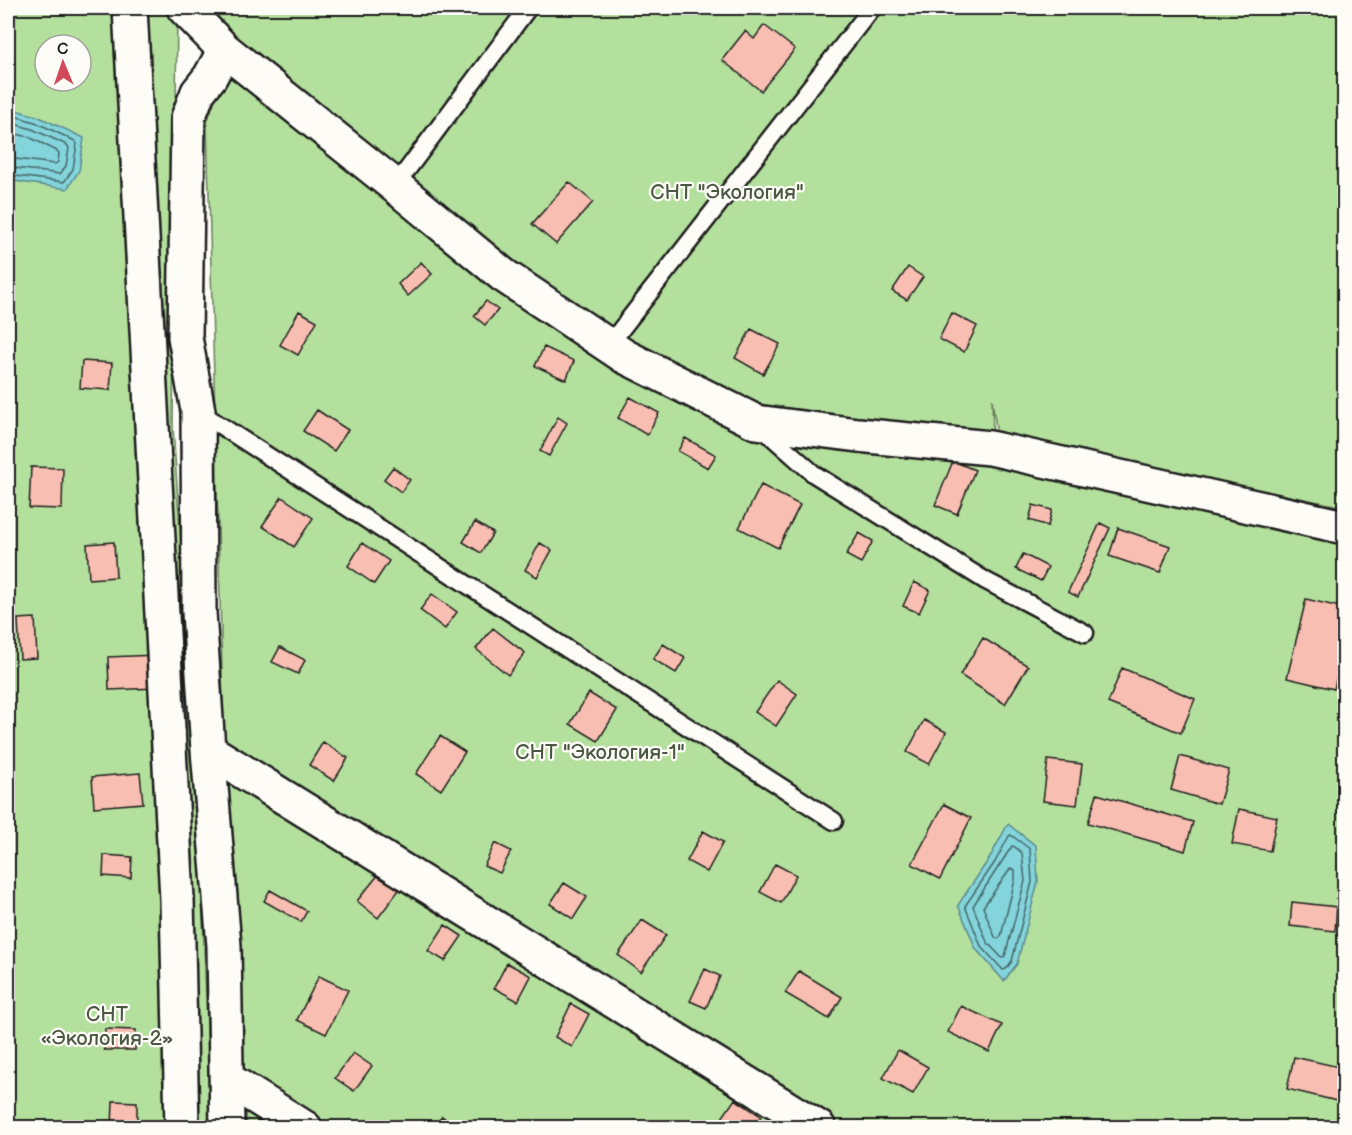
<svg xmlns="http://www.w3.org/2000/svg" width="1352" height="1135" font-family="'Balsamiq Sans',sans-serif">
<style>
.green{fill:#b4e09d;stroke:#687e5c;stroke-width:1.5;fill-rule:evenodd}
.water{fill:#83d4db;stroke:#5a8a8f;stroke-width:1.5}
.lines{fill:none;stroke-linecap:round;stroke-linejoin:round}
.shore{stroke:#456668;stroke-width:1.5}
.building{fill:#f8beb1;stroke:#1c1c1c;stroke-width:1.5}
.service-casing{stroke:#1c1c1c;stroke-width:21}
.minor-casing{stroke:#1c1c1c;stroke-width:38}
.service{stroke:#fdfcf7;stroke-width:16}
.minor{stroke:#fdfcf7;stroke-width:33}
.labels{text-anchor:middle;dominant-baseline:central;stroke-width:4.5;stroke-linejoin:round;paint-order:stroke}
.park-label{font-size:21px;fill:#4a5743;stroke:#fdfcf7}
</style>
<rect width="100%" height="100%" fill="#fdfcf7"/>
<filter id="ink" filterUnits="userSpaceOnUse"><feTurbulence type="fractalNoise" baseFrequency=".0167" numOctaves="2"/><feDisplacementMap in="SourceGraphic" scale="12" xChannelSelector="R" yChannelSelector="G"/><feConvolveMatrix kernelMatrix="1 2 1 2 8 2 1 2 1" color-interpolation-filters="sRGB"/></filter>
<g filter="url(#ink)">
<!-- green -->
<path class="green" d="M8,8H177L173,428L198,790L209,1080V1127H8ZM45,45H81V81H45Z
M204,8H1344V507L997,436L992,399L993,439L1344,534V1127H247L225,781L207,122L225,72Z"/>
<!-- water -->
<path class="water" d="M8,108L37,116L84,138L79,171L67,189L8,180Z
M1008,824L1036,846L1038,882L1017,964L1004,981L976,949L958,905L989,859Z"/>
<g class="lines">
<!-- shore -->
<path class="shore" d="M8,114L35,122L75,141L77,144L73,169L64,182L8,175
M8,122L32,129L67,145L69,148L66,166L60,174L8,167
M8,132L29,137L57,151L59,153L58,162L55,164L8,158
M1011,835L1030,849L1032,882L1012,961L1006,969L1003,970L981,946L965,906L995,862L1009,836Z
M1012,846L1015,847L1022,853L1025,881L1005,956L1002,958L987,942L973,906Z
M1011,868L1015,870V880L1001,936L998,939L995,937L983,907Z"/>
</g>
<!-- building -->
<path class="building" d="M764,25L795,49L761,91L722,60L745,31L754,39Z
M569,182L593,202L556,244L532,224Z
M421,262L432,274L408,296L398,284Z
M908,267L923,277L907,300L892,291Z
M486,301L498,310L485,325L474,316Z
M299,311L317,321L298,355L280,345Z
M952,313L977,326L964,352L939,339Z
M751,329L780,344L763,374L735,358Z
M544,347L574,361L566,380L535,366Z
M82,361L112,363L110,390L80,388Z
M630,397L659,413L647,435L618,418Z
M317,410L348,430L334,451L303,431Z
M558,417L567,423L549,456L540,451Z
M685,438L716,455L708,468L678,451Z
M953,461L975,470L957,514L935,505Z
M31,467L63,468L62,509L29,508Z
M393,467L410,480L401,492L384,479Z
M761,485L800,505L778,548L739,528Z
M282,497L313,518L294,547L262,526Z
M1033,505L1052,510L1048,526L1029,520Z
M475,522L493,533L481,553L463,542Z
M1100,523L1110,528L1078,597L1068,592Z
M1118,528L1170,546L1160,573L1109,556Z
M859,533L873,541L861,563L846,555Z
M114,542L116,577L89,579L87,544Z
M362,543L389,561L374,584L348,566Z
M540,543L552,550L537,577L525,570Z
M1023,554L1048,567L1041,581L1016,569Z
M914,582L930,590L919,613L903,606Z
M432,594L457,612L445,629L420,610Z
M1306,599L1344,608V646L1334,689L1287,678Z
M35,618L37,658L20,659L18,619Z
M493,628L525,653L508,675L476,649Z
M983,638L1028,666L1005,704L960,675Z
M663,644L685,658L676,673L653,659Z
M280,647L305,660L298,674L272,662Z
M156,655L157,688L109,690L108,657Z
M1122,668L1195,699L1181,733L1108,703Z
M777,680L797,694L776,726L755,712Z
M589,693L617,710L598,741L570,724Z
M924,720L946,732L929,764L907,752Z
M440,736L465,752L441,790L416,774Z
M323,742L348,758L334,781L309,765Z
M1180,756L1229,770L1219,804L1171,790Z
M1048,760L1082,764L1077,805L1043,801Z
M140,773L143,803L94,807L92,777Z
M1097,794L1193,822L1185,851L1088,823Z
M944,804L971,818L940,879L912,864Z
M1239,809L1277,817L1270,851L1232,844Z
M703,831L723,842L707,872L687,861Z
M495,843L511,851L500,873L484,866Z
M104,855L132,857L131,878L103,876Z
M775,864L796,875L781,903L760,892Z
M379,874L399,890L378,918L357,901Z
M564,883L587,897L573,919L550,904Z
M270,890L307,911L301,922L264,901Z
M1292,902L1337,907L1335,931L1290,926Z
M642,920L666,935L641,972L618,955Z
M445,925L462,936L445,961L428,951Z
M507,963L531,976L518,1001L494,988Z
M705,969L720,976L706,1008L690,1001Z
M799,971L842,997L829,1019L785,993Z
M319,976L348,990L326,1034L297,1020Z
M571,1004L589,1014L572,1047L555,1037Z
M961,1006L1002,1025L989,1052L948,1032Z
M105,1029L136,1030L135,1050H104Z
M898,1050L928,1067L913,1094L883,1078Z
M353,1053L372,1066L354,1091L335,1078Z
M1294,1057L1344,1068V1087L1341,1102L1287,1089Z
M735,1099L761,1116L753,1128H736L722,1118Z
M113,1101L137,1102V1128H112Z
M442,1116L457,1128H434Z"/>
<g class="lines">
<defs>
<path id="service" d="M395,186L528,8
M608,346L872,8
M198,411L834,821
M761,427L814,474L986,581L1085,633"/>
<path id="minor" d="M130,8L177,899L182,1128
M184,8L225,50L210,77L198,92L188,118L185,337L198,411L199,612L208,750L224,946L227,1128
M225,50L395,186L503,275L624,356L756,422L858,435L990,448L1344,527
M208,750L819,1128
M227,1079L305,1128"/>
</defs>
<!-- service casing -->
<use href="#service" class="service-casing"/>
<!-- minor casing -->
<use href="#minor" class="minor-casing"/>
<!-- service -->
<use href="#service" class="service"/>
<!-- minor -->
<use href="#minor" class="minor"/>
</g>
</g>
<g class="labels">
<!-- park labels -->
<g class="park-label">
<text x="727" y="192">СНТ "Экология"</text>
<text x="600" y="752">СНТ "Экология-1"</text>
<text x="107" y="1014">СНТ<tspan x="107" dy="24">«Экология-2»</tspan></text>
</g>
</g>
<!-- margin -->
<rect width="1352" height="1135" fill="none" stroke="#fdfcf7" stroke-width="30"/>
<rect x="15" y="15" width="1322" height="1105" fill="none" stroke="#1c1c1c" stroke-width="2" filter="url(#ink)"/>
<!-- north arrow -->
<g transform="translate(63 63) rotate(358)"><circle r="28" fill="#fdfcf7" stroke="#a3a29f" stroke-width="1.5"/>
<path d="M0-4.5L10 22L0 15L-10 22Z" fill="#d1495b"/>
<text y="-9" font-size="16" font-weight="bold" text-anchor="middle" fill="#1c1c1c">С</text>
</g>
</svg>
